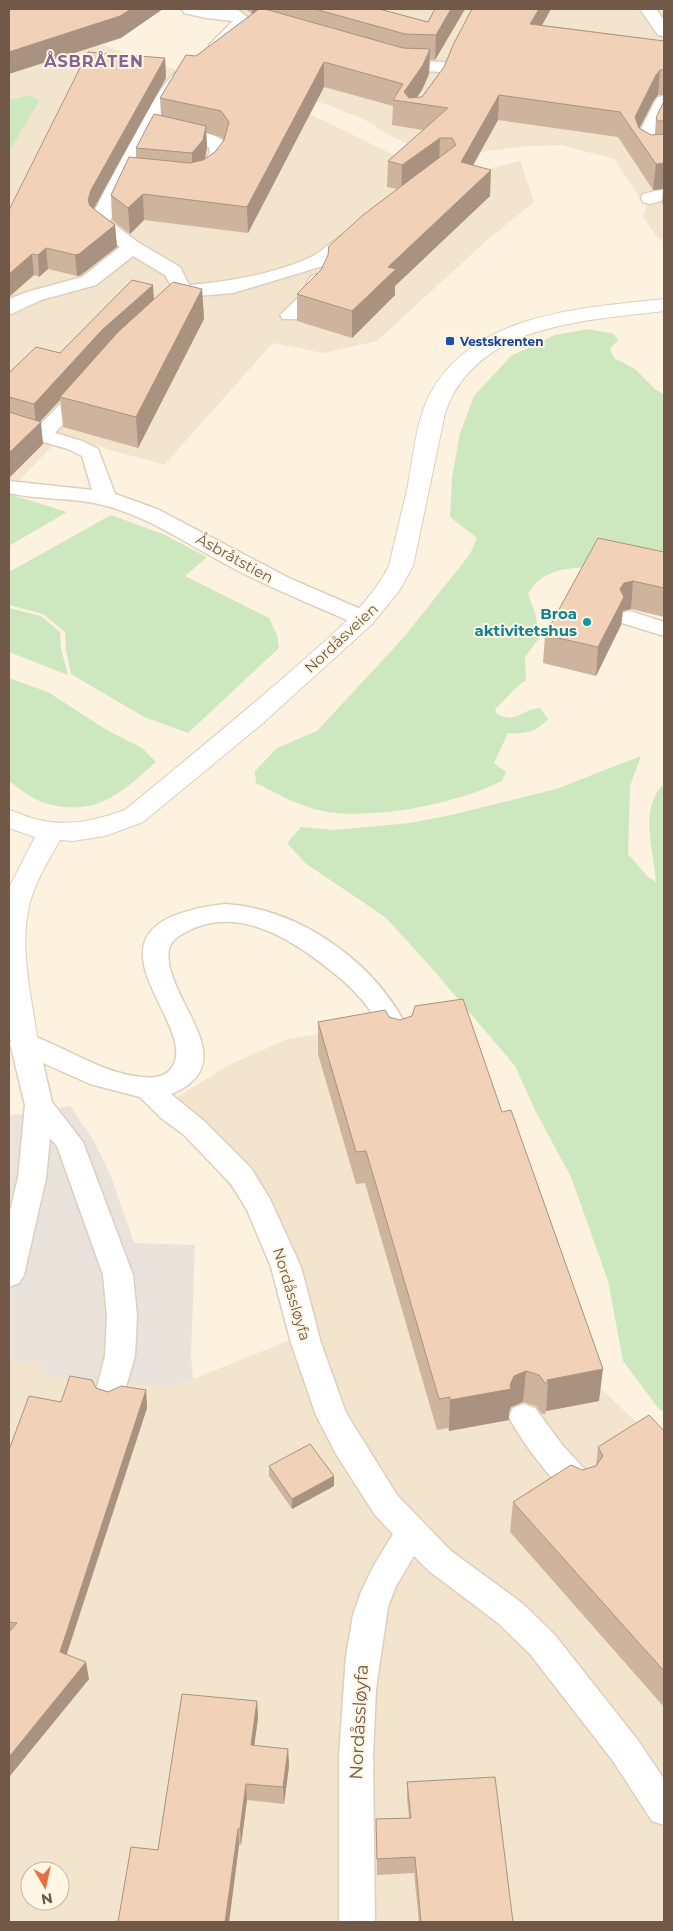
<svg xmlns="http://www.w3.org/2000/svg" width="673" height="1931" font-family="Montserrat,sans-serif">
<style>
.residential{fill:#f3e4cd;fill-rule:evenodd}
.industrial{fill:#eae3db}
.green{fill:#cde8be}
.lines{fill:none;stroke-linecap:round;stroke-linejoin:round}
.lane-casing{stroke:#dfcebb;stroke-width:3}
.street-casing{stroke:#dfcebb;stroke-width:2}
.lane{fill:#fff;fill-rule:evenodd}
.street{fill:#fff;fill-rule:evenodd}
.wall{fill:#cfb49d;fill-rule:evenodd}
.shaded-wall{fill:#a99280}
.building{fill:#f1d1b7;stroke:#a99280}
.transit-dot{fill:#1a4fb4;stroke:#fff6e4;stroke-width:2}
.culture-dot{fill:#0f9aa8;stroke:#fff6e4;stroke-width:2}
.labels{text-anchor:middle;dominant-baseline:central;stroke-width:4;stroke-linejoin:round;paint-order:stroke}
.far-transit-label{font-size:12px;font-weight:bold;fill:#164399;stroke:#fff6e4;text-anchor:start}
.street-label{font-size:15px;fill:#715847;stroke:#fff6e4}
.culture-label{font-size:15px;font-weight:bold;fill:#0d838f;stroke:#fff6e4;text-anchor:end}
.far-district-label{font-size:16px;font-weight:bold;letter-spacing:1px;fill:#866395;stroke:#fff6e4}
.near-street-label{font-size:18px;fill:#715847;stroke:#fff6e4}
</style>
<rect width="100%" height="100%" fill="#fcf2df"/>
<!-- residential -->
<path class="residential" d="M195,9H664V242L657,237L643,217L646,207L614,159L561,145L527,146L438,158L393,137L365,120L328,105L241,78L248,29Z
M9,14L310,114L408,162L475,172L520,161L534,202L487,240L377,341L323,353L273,343L164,465L62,436L9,491V152L40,100L30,95L9,100Z
M460,1009L571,1361L664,1448V1922H9V1362L44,1363L42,1374L173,1387L290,1340L280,1295L264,1242L243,1204L206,1156L160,1116L180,1095L231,1064L288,1039ZM30,1871H60V1901H30Z"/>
<!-- industrial -->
<path class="industrial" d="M70,1106L94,1141L112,1179L134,1243L195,1245L191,1356L193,1379L173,1387L79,1381L41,1374L44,1363L9,1362V1115L38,1113Z"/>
<!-- green -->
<path class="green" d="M30,95L40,100L9,152V100Z
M588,329L614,334L618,340L610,349L614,358L635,369L655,389L664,395V579C626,573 550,550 528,594L535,613L540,637L525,657L526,680C513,688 507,699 495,709L497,714C518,724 519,710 540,708L548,719C536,732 526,734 508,733L494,763L506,772L502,781C454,804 380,819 327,812C302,808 278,794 256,783L255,771L277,748L317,731L404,637L470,554L477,538L450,517L452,478L460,433L474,396L511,356L555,335Z
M9,494L67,512L9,546Z
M111,515L163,534L207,557L185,576L269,618L277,635L279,648L188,733L144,717L71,674L66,650L65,632L43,614L9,605V572Z
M9,608L41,616L60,632L61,649L68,675L9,652Z
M9,678L48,692L105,729L142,748L156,762C121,794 93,819 42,802C30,798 19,788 9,781Z
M641,756L630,786L628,854L648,877L656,882C654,852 638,808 664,784V1412L658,1408L623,1361L608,1281L571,1177L536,1112L515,1066L430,966L385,917L305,863L287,843L301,827L334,830L410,823L451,815L556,789Z"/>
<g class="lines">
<defs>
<path id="lane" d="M182,9H237L251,20L223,49H211L209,45L233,21L206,18L184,13Z
M640,9H656L664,20V36L658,35Z
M395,60L442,62L448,63L451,67L448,71L442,72L389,69L386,65L389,61Z
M179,71L185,72L188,76L175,93L110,221L139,243L180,267L189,285C227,282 273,274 309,258C326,251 342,227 362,232L364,236L362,240L323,266L233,293L184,297C175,308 169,321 153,317L150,313L169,291L170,284L165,275L133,256L96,285L41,300L9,315V299L27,292L82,277L120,247L93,226L91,222L94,212C106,189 161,75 179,71Z
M664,96V118L652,143L655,148H664V158C649,160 639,159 634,143L655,101L658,97Z
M173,126C186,128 232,134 228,152C226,162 216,175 210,183H198L195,179L210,152L209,147L167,135L164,131L167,127Z
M664,189V200L650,204L643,202L641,198L643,194Z
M318,274L325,276L328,280L315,303L297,319H283L280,315L300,296L311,276Z
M85,383L92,385L95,389L55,433L82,441L98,449L115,494L157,509L291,579L372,614L375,619L372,624L364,626L356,624C311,604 264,586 222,562C183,541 146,516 103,505C73,497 39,500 9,493V481L92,490L82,456L68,449L9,432V420L37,428L78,385Z
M630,611L664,622V636L622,623L619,618L622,613Z
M225,904C304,909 382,967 413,1040L409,1047L399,1050L389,1047C384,1038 381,1028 376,1020C365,1000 348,984 330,970C291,939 238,905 188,931C180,935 171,940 169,949C161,998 249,1062 171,1094L204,1121L251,1168L270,1199L301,1267L321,1343L346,1413L397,1495L451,1551L522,1603L554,1634L637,1739L664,1779V1825L652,1821L613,1761L530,1654L498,1623L429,1571L414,1556L396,1586L388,1607L376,1689L373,1755L375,1922H339V1755L346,1656L353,1615L361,1592L373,1567L393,1534L375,1515L336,1454L316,1415L291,1343L271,1267L247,1210L231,1184L184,1135L161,1118L140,1097L90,1084L43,1063L52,1102L83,1142L133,1275L137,1316L135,1356L121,1404L110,1408L99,1404L95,1395L105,1356L107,1316L103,1275L57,1146L50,1138L46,1178L24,1275L19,1283L9,1287V1215L18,1178L25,1105L10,1043L14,1036L24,1033C64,1045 99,1073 142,1077C151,1078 163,1078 170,1070C208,1027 55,924 225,904Z
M524,1404L535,1408L563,1446L592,1477L597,1486L592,1495C584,1498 578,1501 570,1495C553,1484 518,1436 509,1417L513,1408Z"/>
<path id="street" d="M664,299V311C585,321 476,323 445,413L413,566L399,591L372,624L263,723L143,822L105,836L73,841L60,840C48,861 35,882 29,906C19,951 32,998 38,1043L34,1050L24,1053L14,1050L9,1035V888L35,837L9,828V810C19,813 29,818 39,820C69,827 97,820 125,810C183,762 241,715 297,666C331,635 368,607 389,566C395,539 402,512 408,485C414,453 416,417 433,389C479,312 584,308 664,299Z"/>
</defs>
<!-- lane casing -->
<use href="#lane" class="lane-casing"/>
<!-- street casing -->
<use href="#street" class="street-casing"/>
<!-- lane -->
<use href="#lane" class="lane"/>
<!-- street -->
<use href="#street" class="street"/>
</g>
<!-- wall -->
<path class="wall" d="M246,9H271L268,10L273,11V9H379L428,22L465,9L435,60H430L429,74L422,90L417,97H422L444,67L472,9H551L542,25L664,41V95H658L654,100L639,128L651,135L655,134L656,118L664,101V207L662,203L663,189L653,190L618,137L498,120L473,166L490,196L395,286V295L352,338L297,321V294L321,270L397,189L387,187L388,161L423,130L392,125L393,106L324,87L248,233L144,220L130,234L112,220L111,195L136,158V148L161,116L160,98L196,56L252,14ZM206,133L221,137L224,140L215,152L205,159L207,148Z
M165,58L166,78L94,209L115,225L117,247L81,275L77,276L48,269L39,277L34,275L9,210Z
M153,285L154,300L202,289L204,319L138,448L63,427L60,400L40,421L43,444L9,478V373L60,353Z
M664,552V617L631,609L623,611L621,625L596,676L543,663L545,635Z
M318,1022L599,1401L546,1411L545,1414H542L536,1406L523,1402L511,1407L509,1412V1420L449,1431L448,1428L437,1430L365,1183L356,1184L318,1054Z
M96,1388L108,1392L146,1390L147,1408L67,1654L89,1679L9,1777V1450L61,1402Z
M664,1431V1707L510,1532L513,1502L582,1470L596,1466L598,1447Z
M269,1466L334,1476V1486L292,1509L269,1476Z
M257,1701L258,1718L254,1746L288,1749L289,1766L284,1804L247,1800L241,1845H239L229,1922H118L158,1850Z
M407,1782L513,1922H419L414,1873L377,1875L376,1819L409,1818L407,1798Z"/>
<!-- shaded-wall -->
<path class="shaded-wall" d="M131,9H163L121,38L9,74V52Z
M252,9H271L252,14Z
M451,9H465L435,60L436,35Z
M539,9H551L529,48L530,24Z
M430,49L429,74L422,90L413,103L404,92Z
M165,58L166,78L92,211L88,200L91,190Z
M324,62V87L248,233L247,207Z
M660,70L658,95L654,100L636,135L635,117L656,75Z
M499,95L498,120L460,188L461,162Z
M206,126L207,148L204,162L192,174V153Z
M440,138L439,163L401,191L402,165Z
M664,163V177L663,189L653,190L656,164Z
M491,170L490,196L395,286V295L352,338V311L388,267Z
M143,194L144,220L130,234L128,208Z
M115,225L117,247L81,275L77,276L75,255Z
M46,248L48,269L39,277L38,255Z
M32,254L34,275L9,297V274Z
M153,285L154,307L60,397V400L38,424L41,422L43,444L9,478V453L36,426L34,404L102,330Z
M202,289L204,319L138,448L136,417Z
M633,581L631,609L623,611L621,625L596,676L598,647L620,589L624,583Z
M603,1369L599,1401L546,1411L548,1383L547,1380Z
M526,1371L523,1402L511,1407L509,1412V1420L449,1431L450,1400L510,1385L514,1376Z
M146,1390L147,1408L62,1668L60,1652Z
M334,1476V1486L292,1509V1499Z
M86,1662L89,1679L9,1777V1757Z
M257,1701L258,1718L252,1762L251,1745Z
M288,1749L289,1766L284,1804L283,1787Z
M246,1784L247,1800L241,1845L240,1829Z
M238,1829L239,1845L229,1922H225Z"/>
<!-- building -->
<path class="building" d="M9,9H131L120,16L9,52Z
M259,9H265L403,48L430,49L423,65L404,92L409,98L422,97L444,67L454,43L472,9H539L530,24L664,41V70H660L656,75L635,117L639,128L651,135L664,134V163L656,164L620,112L499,95L461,162L491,170L388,267L396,269L352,311L297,294L321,270L328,255L329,246L363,215L456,145L452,138H440L402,165L388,161L448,108L393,100L403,84L324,62L247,207L143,194L128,208L111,195L129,157L190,163L203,160L215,152L224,140L229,122L221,111L160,98L186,55L196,56Z
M315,9H379L428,22L435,9H451L436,35L405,34Z
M88,52L165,58L91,190L88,200L90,206L115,225L79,254L75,255L46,248L38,255L32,254L9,274V210Z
M664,101V121H658L656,118Z
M154,114L206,126L203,140L192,153L136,148Z
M132,280L153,285L102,330L34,404L9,397V373L36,347L60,353Z
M173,282L202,289L136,417L60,397L118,332Z
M9,412L41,422L9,453Z
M598,538L664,552V588L633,581L624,583L620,589L624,597L598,647L545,635Z
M463,999L502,1112L511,1110L603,1369L547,1380L548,1383H545L539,1375L526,1371L514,1376L510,1385L511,1389L450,1400V1397L439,1399L366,1151L356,1152L318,1022L385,1010L389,1017L400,1020L412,1016L415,1006Z
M70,1376L92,1380L96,1388L108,1392L121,1386L146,1390L60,1652L86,1662L9,1757V1632L17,1623L9,1622V1450L29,1396L61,1402Z
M649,1415L664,1431V1671L513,1502L571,1465L582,1470L596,1466L603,1456L598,1447Z
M310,1444L334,1476L292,1499L269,1466Z
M182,1694L257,1701L251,1745L288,1749L283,1787L246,1784L240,1829H238L225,1922H118L131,1847L158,1850Z
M495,1777L513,1922H421L415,1857L377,1859L376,1819L411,1818L407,1782Z"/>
<!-- markers -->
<rect class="transit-dot" x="445" y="336" width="10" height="10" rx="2.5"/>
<circle class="culture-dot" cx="587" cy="622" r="5"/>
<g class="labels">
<!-- far-transit labels -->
<g class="far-transit-label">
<text x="460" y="341">Vestskrenten</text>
</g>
<!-- street labels -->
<g class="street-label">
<text transform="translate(235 558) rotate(29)">Åsbråtstien</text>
<text transform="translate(341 638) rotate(-43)">Nordåsveien</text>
<text transform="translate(292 1294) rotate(73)">Nordåssløyfa</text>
</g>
<!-- culture labels -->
<g class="culture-label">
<text x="577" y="613">Broa<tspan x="577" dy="17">aktivitetshus</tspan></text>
</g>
<!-- far-district labels -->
<g class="far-district-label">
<text x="94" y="61">ÅSBRÅTEN</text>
</g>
<!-- near-street labels -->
<g class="near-street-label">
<text transform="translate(359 1722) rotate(-87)">Nordåssløyfa</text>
</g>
</g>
<!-- border -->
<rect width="673" height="1931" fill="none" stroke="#715847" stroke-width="20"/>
<!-- north arrow -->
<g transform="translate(45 1886) rotate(171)"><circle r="24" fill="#fff6e4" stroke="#c6b7a5"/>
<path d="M0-4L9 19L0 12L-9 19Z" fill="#e57044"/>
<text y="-8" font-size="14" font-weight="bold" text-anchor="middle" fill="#715847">N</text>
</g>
</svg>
